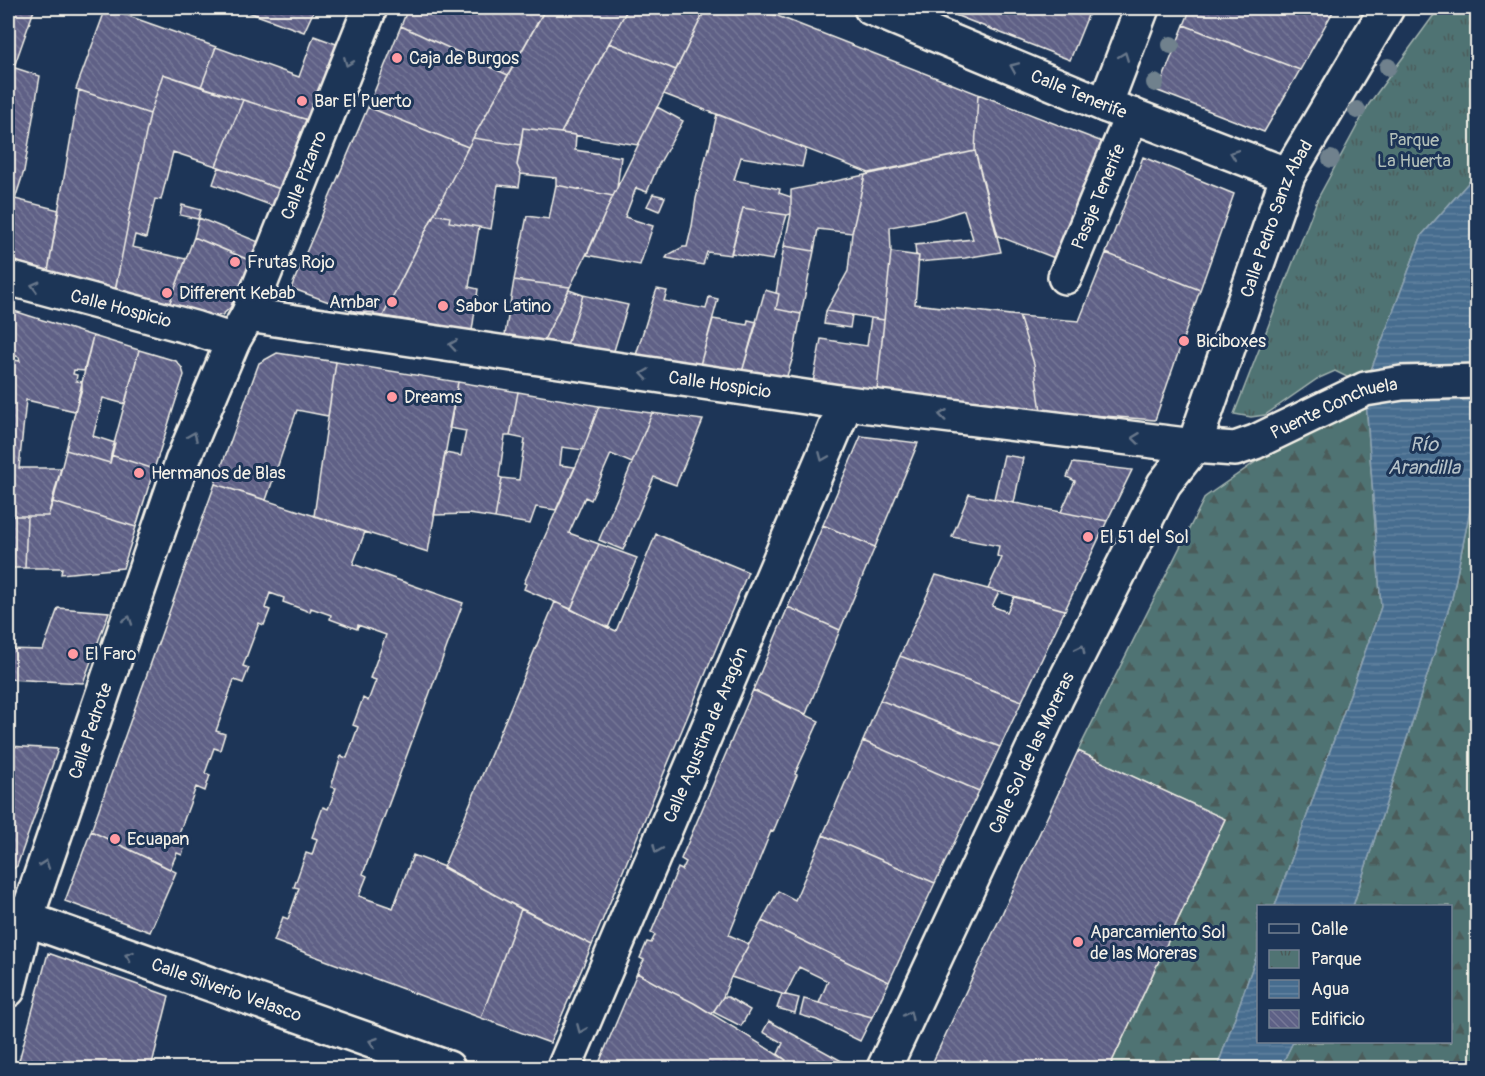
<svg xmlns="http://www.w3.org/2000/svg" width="1485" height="1076" font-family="Pangolin,sans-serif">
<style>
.forest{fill:url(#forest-firs);stroke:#a2b2ae;stroke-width:1.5}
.park{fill:url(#park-tufts);stroke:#a2b2ae;stroke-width:1.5}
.water{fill:url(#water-rules);stroke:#8ca2b3;stroke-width:1.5}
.building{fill:url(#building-back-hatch);stroke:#f4f1e8;stroke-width:1.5}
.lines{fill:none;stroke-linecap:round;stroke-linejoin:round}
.minor-casing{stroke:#f4f1e8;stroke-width:38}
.minor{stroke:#1d3557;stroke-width:33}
.tree{fill:#6f818d}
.oneway{stroke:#68778a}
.poi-dot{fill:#ff9aa2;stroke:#1d3557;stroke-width:2}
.labels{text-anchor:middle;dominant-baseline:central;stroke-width:6;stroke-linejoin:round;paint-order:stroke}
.poi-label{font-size:18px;fill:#f4f1e8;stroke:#1d3557;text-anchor:start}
.street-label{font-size:18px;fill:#f4f1e8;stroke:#1d3557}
.park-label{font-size:18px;fill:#b2bfb9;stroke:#1d3557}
.water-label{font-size:20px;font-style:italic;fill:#b7c3c9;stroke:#1d3557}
</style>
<defs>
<pattern id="forest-firs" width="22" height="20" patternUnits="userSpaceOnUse" patternTransform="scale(1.5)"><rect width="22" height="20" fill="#507373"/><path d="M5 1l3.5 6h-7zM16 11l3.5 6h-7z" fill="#4c5b5a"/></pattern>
<pattern id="park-tufts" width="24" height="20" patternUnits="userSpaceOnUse" patternTransform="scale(1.5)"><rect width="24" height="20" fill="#507373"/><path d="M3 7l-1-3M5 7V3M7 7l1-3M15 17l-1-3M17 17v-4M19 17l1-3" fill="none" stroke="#4c5b5a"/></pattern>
<pattern id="water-rules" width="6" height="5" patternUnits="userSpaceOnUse" patternTransform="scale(1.5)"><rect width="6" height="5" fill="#476d8f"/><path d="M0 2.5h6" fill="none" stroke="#62829f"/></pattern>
<pattern id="building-back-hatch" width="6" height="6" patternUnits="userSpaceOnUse" patternTransform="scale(1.5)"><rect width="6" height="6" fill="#5e6186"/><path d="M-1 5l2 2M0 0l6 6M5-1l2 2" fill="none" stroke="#767897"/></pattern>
</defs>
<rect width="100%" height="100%" fill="#1d3557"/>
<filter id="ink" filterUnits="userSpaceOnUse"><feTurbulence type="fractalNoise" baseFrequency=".0167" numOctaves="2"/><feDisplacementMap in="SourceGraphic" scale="12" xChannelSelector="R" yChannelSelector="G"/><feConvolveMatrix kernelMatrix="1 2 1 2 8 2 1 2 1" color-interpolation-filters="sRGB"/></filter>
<g filter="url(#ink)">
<!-- forest -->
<path class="forest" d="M1365,386L1381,607L1275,906H1258V952L1217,1068H1109L1225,819L1078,751L1205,497Z
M1477,476V1068H1280L1293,1042H1450V906H1353L1452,598Z"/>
<!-- park -->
<path class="park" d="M1439,8H1477V173L1422,235L1365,386L1335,371L1317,379L1265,415L1251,417L1234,414L1318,198L1369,104Z"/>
<!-- water -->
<path class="water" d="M1477,173V476L1452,598L1353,906H1275L1381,607L1365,386L1422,235Z
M1258,952V1042H1293L1280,1068H1217Z"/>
<!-- building -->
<path class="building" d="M8,8H25L34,10L14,67L9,66L8,77Z
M106,8L216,47L201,87L163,74L150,114L76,89Z
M237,8H315L304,32Z
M408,8H543L545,9L508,75L401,26Z
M546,8H628L561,133L523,128L521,145L473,138Z
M628,8H706L676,70L609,43Z
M706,8H757L978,94L975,151L869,173L664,94Z
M937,8H1091L1070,60Z
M1191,8H1335L1300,70L1184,25Z
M1184,25L1300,70L1264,132L1158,91Z
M401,26L508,75L468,147L368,107Z
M314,36L339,45L308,120L201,87L216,47L299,77Z
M609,43L676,70L638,145L561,133Z
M9,66L40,76L24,171L15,199L59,210L48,271L8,259V80Z
M163,74L243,100L216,166L173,152L161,200L155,199L146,238L135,235L132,247L186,259L169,305L115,291L130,214H129L150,114Z
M79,90L150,114L129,214H130L115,291L48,271Z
M978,94L1105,143L1060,260L998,236L975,151Z
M243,100L308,120L280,189L216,166Z
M368,107L468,147L383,316L374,315V313L356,312L291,288Z
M657,107L683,121L658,166L647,192L636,188L625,217L653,226L640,265L587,255L611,200Z
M717,114L806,149L802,167L741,157L734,180L780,189L779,193L791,197V214L787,215L743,208L731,255L707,252L703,265L666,258L668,255L683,247H687L692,226L696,199L708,148L709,149Z
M523,128L576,135L575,150L621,157L617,188L613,196L556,185V178L521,174L517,165Z
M473,138L521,145L517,165L521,174L519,187L498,185L491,229L449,222L450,217L434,214Z
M975,151L1001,252L965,258L918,262L919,256L916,255L915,245L973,239L964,210L935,219L890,227L891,252L884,320L826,311L848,271L852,233L865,175Z
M1143,157L1234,194L1200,290L1106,253Z
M219,167L280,189L273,206L213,184Z
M865,175L852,233L818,229L814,251L784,246L791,214V190Z
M556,185L613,196L588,251L570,287L514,280L527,216L549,219Z
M653,194L665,197L659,211L647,206Z
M182,205L201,210L198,219L180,215Z
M743,208L787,215L773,260L731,253Z
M434,214L450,217L449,222L479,227L469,287L478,289L472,331L383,316Z
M199,218L266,245L259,264L194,237Z
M194,237L251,261L230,308L222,315L212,316L169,305Z
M784,246L814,251L801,314L776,309L779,294L776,293Z
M891,252L919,256L915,304L1019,316L1034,364L1041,411L877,390Z
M1106,253L1200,290L1155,420L1041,411L1034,364L1019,316L1079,321Z
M514,280L570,287L544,340L528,338L527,341L524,340V339L505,335Z
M657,289L667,291L664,301L706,309L709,297L718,299L700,365L636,355L653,300Z
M569,290L583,295L567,345L544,340Z
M765,290L779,294L776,309L801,314L793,357L786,379L742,372Z
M583,295L628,305L613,354L567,345Z
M11,310L93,336L84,371L74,370L73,374L77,375L76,381L82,382V389L75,411L26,400L19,468H61L48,516H8V359L20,361L19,357L8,353V330Z
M826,311L852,315L850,328L824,324Z
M871,318L884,320L877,390L813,382L821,339L867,346Z
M713,319L747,325L748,320L757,322L742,372L700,365Z
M93,336L139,350L125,404L103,398L93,436L115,443L110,463L66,450Z
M139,350L176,361L182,368L184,375L154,469L111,455Z
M277,353L336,362L328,416L297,410L266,500L215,484L259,363Z
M336,362L458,382L428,552L314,516Z
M458,382L518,392L510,436H505L499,477L502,478L495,518L469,514L434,515L445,453L461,456L466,431L449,428Z
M518,392L599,406L583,450L562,447L560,465L575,467L556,510L536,507L530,524L495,518L502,478L519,480L525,439L510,436Z
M599,406L652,413L632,463L611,454L591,500L585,497L569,533L599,544L571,609L524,589L526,584L524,583L550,525L583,450Z
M652,413L703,420L676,485L654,477L623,550L599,540L628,473Z
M861,436L918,443L875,547L823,525Z
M66,450L110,463L111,455L154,469L136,527L53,502Z
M1004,455L1023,458L1014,503L994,499Z
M1073,463L1132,470L1107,521L1061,512L1075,481L1067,477Z
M215,484L365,532L353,564L463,603L363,874L367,876L359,896L393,908L413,855L444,867L521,909L481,1018L274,941L283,917L288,919L299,888L294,887L306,853L312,855L317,839L312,837L323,807L328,809L336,788L331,787L341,756L347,758L358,727L353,725L363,698L368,701L376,680L370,678L386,635L358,625L357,629L330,619L331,615L311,608L310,612L283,602L284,598L270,593L265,608L270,610L264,625L259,623L243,666L249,668L243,683L234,680L216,731L225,734L220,750L214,748L205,773L210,775L205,791L196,787L178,836L187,839L182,855L177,853L170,869L91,831Z
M969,494L1107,521L1065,610L988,589L1002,558L997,556L999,546L952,537Z
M53,502L136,527L123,568L61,574L62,568H25L27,516H48Z
M8,516H27L25,568H8Z
M823,525L875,547L840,630L788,607Z
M656,534L748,572L592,945L443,868L555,602L616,631Z
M599,544L637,558L608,628L571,609Z
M936,575L999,592L992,606L1007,612L1014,597L1065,610L1022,701L900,656Z
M788,607L840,630L806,714L753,690Z
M58,608L109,612L83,683L8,679V649L43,650Z
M900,656L1022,701L1000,747L880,700Z
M753,690L819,721L795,774L797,775L773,832L771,831L729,935L749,944L731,977L723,997L712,1014L694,1003L664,988L637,973L644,960L640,958L647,942L651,943L655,935L651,933L678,868L682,870L686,862L681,859Z
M880,700L1000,747L979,791L863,741Z
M863,741L979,791L935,883L823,835Z
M8,746L58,749L17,866L8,873Z
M1078,751L1225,819L1109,1068H930Z
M91,831L176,872L150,932L65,901Z
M823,835L935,883L889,982L762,921L778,891L795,900Z
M521,909L592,945L550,1043L481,1018Z
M762,921L889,982L872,1017L819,1003L828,981L799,967L785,995L731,977Z
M48,953L169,996L151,1068H17Z
M637,973L664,988L694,1003L786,1060L782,1068H597Z
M782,994L799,998L795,1013L777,1008Z
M723,997H728L750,1010L741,1026L713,1012Z
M804,999L872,1017L860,1041L817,1020L800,1015Z
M769,1021L849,1065L847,1068H782L786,1060L778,1054L783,1043L763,1032Z"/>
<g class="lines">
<defs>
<g id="minor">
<path id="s1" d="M871,8L1105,105L1288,175"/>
<path d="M1105,105L1142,8"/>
<path id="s2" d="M1065,277L1132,115"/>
<path id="s3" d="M8,278L194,328L233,341"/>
<path id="s4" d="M248,315L846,403L1194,446L1235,449L1255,442L1365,389L1402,383L1478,381"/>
<path id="s5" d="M8,912L26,919L448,1068"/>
<path id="s6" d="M8,990L26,919L182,462L233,341L248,315L370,8"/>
<path id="s7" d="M564,1068L846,403"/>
<path id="s8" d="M884,1068L1057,697L1164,484L1194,446L1288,175L1387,8"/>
</g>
</defs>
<!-- minor casing -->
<use href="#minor" class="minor-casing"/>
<!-- minor -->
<use href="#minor" class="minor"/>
</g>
<!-- trees -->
<g class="tree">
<circle cx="1171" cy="45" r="9"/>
<circle cx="1388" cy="67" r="9"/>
<circle cx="1155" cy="83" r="9"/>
<circle cx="1357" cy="110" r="9"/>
<circle cx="1331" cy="159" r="9"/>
</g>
<!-- one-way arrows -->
<defs><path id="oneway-chevron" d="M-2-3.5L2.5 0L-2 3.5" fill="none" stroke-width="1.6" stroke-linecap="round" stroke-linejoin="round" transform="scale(1.5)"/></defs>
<g class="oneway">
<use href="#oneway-chevron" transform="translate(1124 56) rotate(-69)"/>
<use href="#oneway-chevron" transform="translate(348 62) rotate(112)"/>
<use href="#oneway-chevron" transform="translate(1014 67) rotate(-157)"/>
<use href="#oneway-chevron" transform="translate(1234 154) rotate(-159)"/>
<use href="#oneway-chevron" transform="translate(35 286) rotate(-165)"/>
<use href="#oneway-chevron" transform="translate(453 345) rotate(-172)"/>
<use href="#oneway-chevron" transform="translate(645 374) rotate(-172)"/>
<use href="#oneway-chevron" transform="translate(943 415) rotate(-173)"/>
<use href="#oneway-chevron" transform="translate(193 436) rotate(-67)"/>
<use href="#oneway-chevron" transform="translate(1136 438) rotate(-173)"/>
<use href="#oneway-chevron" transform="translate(823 457) rotate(113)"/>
<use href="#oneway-chevron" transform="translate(128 620) rotate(-71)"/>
<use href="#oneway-chevron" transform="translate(1081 649) rotate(-63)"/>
<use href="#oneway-chevron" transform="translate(657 849) rotate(113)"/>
<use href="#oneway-chevron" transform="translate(45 864) rotate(-71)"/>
<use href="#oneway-chevron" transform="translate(129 956) rotate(-161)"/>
<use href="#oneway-chevron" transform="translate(909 1015) rotate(-65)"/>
<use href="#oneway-chevron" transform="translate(581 1029) rotate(113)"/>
<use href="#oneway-chevron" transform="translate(373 1042) rotate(-161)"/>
</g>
</g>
<!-- markers -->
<g class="poi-dot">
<circle cx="397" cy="58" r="6"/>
<circle cx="302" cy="101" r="6"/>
<circle cx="235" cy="262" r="6"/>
<circle cx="167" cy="293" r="6"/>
<circle cx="392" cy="302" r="6"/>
<circle cx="443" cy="306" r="6"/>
<circle cx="1184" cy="341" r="6"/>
<circle cx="392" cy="397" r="6"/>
<circle cx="139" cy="473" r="6"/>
<circle cx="1088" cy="537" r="6"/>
<circle cx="73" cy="654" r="6"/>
<circle cx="115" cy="839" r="6"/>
<circle cx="1078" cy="942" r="6"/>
</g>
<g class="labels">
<!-- poi labels -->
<g class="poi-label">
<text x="409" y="58">Caja de Burgos</text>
<text x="314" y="101">Bar El Puerto</text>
<text x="247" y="262">Frutas Rojo</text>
<text x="179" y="293">Different Kebab</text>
<text x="380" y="302" text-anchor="end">Ambar</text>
<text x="455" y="306">Sabor Latino</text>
<text x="1196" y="341">Biciboxes</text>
<text x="404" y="397">Dreams</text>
<text x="151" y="473">Hermanos de Blas</text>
<text x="1100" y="537">El 51 del Sol</text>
<text x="85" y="654">El Faro</text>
<text x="127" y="839">Ecuapan</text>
<text x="1090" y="932">Aparcamiento Sol<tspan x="1090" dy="21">de las Moreras</tspan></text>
</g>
<!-- street labels -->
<g class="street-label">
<text stroke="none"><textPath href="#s1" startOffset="225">Calle Tenerife</textPath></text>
<text stroke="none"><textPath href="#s6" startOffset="868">Calle Pizarro</textPath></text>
<text stroke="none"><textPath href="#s2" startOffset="87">Pasaje Tenerife</textPath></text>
<text stroke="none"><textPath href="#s8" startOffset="938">Calle Pedro Sanz Abad</textPath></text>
<text stroke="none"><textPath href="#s3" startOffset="117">Calle Hospicio</textPath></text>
<text stroke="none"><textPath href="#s4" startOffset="477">Calle Hospicio</textPath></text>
<text stroke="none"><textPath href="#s4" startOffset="1104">Puente Conchuela</textPath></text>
<text stroke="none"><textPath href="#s6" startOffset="272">Calle Pedrote</textPath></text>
<text stroke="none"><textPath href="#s7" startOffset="362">Calle Agustina de Aragón</textPath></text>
<text stroke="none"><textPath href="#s8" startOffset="348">Calle Sol de las Moreras</textPath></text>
<text stroke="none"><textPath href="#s5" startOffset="232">Calle Silverio Velasco</textPath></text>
</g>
<!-- park labels -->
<g class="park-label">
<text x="1414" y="140">Parque<tspan x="1414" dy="21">La Huerta</tspan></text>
</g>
<!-- water labels -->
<g class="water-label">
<text x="1424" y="444">Río<tspan x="1424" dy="23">Arandilla</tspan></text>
</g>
</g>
<!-- margin -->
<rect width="1485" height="1076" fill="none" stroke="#1d3557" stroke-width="30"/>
<rect x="15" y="15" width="1455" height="1046" fill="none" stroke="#f4f1e8" stroke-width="2" filter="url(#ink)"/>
<!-- legend -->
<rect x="1257" y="905" width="195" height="138" fill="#1d3557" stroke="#738091" stroke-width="1.5"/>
<rect x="1269" y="924" width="30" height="9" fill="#1d3557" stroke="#738091" stroke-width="1.5"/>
<text x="1311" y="935" font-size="18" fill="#f4f1e8">Calle</text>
<rect x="1269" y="950" width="30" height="18" fill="url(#park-tufts)" stroke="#738091" stroke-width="1.5"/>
<text x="1311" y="965" font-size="18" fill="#f4f1e8">Parque</text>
<rect x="1269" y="980" width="30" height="18" fill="url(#water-rules)" stroke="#738091" stroke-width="1.5"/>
<text x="1311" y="995" font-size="18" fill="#f4f1e8">Agua</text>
<rect x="1269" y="1010" width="30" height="18" fill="url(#building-back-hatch)" stroke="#738091" stroke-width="1.5"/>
<text x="1311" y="1025" font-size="18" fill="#f4f1e8">Edificio</text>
</svg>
